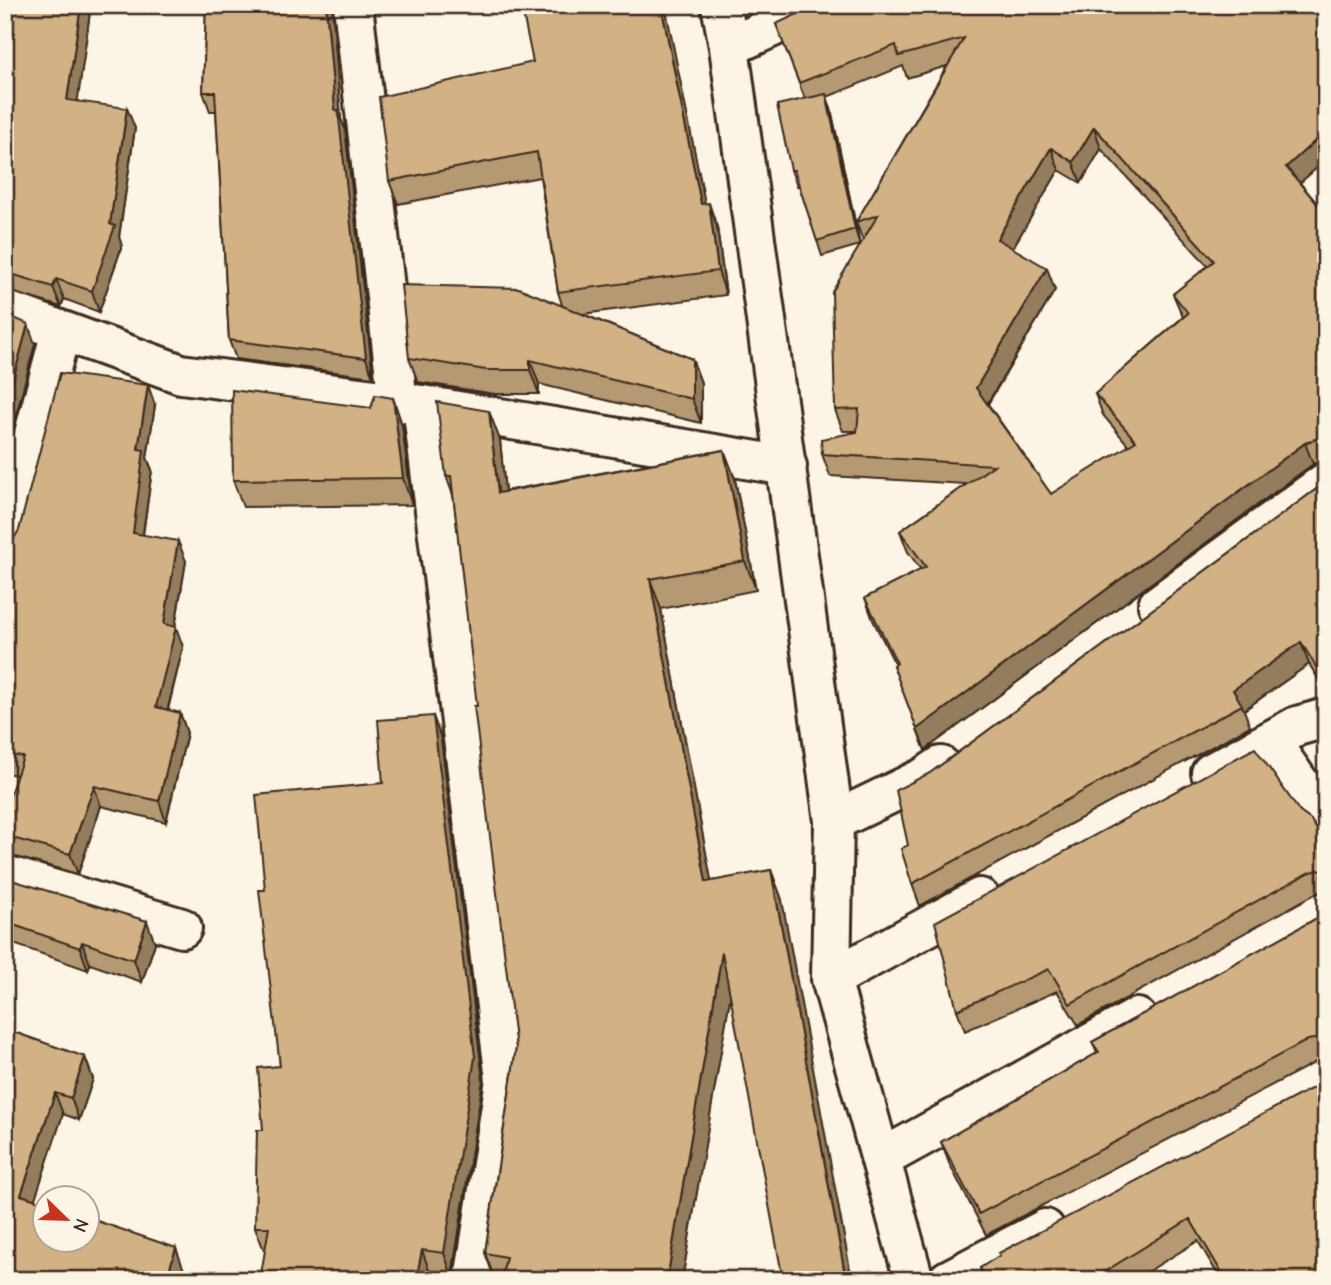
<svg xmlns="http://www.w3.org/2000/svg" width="1331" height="1285" font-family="'Comic Neue',sans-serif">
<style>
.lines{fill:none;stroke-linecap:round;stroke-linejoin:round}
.minor-casing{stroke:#3b2a1e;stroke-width:44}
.minor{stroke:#fcf5e5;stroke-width:38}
.wall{fill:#b59972;stroke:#3b2a1e;stroke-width:2;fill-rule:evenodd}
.shaded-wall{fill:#937d5d;stroke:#3b2a1e;stroke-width:2}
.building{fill:#d2b285;stroke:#3b2a1e;stroke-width:2;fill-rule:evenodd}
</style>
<rect width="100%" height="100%" fill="#fcf5e5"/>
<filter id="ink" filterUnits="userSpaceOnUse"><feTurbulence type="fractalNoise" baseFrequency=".0143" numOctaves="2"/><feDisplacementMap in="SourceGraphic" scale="14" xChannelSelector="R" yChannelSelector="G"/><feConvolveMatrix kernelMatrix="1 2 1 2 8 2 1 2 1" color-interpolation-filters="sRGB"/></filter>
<g filter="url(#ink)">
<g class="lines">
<defs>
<path id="minor" d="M353,5L398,403
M721,5L729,47L834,821L925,777L941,766
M729,47L820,5
M5,310L181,374L422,405L787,466
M422,405L505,1080L474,1280
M5,544L61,331
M1158,605L1326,482
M1270,741L1326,821
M1211,773L1297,726L1326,718
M834,821L831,979L980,898
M5,875L182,928
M831,979L914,1280
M881,1159L1137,1018
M948,1280L1045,1229"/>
</defs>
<!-- minor casing -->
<use href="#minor" class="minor-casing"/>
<!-- minor -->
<use href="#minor" class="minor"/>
</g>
<!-- wall -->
<path class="wall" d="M5,5H91L77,101L135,128L119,237L122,246L99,312L64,299L61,307L5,290Z
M206,5H332L341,119L345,129L373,377L236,359L229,340L216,111H210L203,92Z
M540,5H664L705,204L717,227L726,295L583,314L692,359L701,383V423L539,384V394H495L418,382L409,358L562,305L558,292L540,177L398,204L389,181L533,62L541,10Z
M1326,5L1300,183L1326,214V461L1323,460L1313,464L925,750L893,665L895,664L873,620L865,598L921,570L908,552L900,531L966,484L830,476L822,454L857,432V431H843L835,410L863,241L856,222L947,66L907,78L903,66L827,97L831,109L860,245L822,256L799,185L797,186L791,170L805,99L776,24ZM1101,149L1208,266L1173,294L1183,317L1095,394L1103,415L1129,446L1051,494L988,404L1055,290L1012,248L1059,170L1081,183Z
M393,398L402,425L412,505L243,507L233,480Z
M155,405L147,458L152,470L143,535L186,561L175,627L183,647L168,710L180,713L187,733L166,822L101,806L78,874L5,854V809L17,775L5,773V544L13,540Z
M500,440L505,491L724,450L735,479L756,590L661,609L711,882L771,870L782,900L730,996L682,1280H495L485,1253L516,1048L454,498L446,476Z
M1326,482V691L1309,664L1244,710L1250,726L920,906L912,884L908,845L930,773Z
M433,716L441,739L483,1080L452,1276L264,1250L255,1227L263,1130L280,1066L265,890L383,783Z
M1300,812L1326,844V891L1315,894L1078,1025L1057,991L965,1031L957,1010Z
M5,878L155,943L142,982L90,964L88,970L11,943L5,959Z
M1326,913V1060L1316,1062L986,1235L949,1163L941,1142L1097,1053L1092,1042Z
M5,1029L85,1057L93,1079L79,1120L63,1114L34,1200L184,1270L181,1280H5Z
M1326,1081V1280H1221L1198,1241L1134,1280H984L980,1268Z"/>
<!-- shaded-wall -->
<path class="shaded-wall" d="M81,5H91L75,120L67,100Z
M326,5H332L341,119L345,129L373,377L366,358L335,111Z
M661,5H664L666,10L710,228L701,204Z
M826,94L831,109L860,245L855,229Z
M127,108L135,128L119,237L122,246L99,312L92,291L110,224Z
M1094,127L1101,149L1081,183L1073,162Z
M1326,131V160L1294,188L1286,167Z
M1051,148L1059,170L1005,261L997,239Z
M709,203L717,227L726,295L718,271Z
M1047,268L1055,290L984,409L976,388Z
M56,279L64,299L61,307L53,287Z
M28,324L35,344L5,457V409Z
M692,359L701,383V423L692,399Z
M530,360L539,384V394L530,370Z
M148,385L155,405L147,458L152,470L140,554L133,533L138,449Z
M393,398L402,425L412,505L403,478Z
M489,411L500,440L508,522L498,493Z
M1305,443L1313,464L925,750L917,729Z
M724,450L735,479L756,590L745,561Z
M178,541L186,561L173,639L176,627L183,647L163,728L156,707L164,624Z
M650,579L661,609L717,912L706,882Z
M1301,642L1309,664L1244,710L1233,690Z
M180,713L187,733L166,822L159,801Z
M433,716L441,739L483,1080L452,1276L444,1253Z
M94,786L101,806L78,874L70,854Z
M771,870L782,900L852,1280H846Z
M147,921L155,943L142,982L134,960Z
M5,928L11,943L5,959Z
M82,942L90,964L88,970L80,948Z
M722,952L733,981L682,1280H667Z
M85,1057L93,1079L79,1120L71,1098Z
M55,1093L63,1114L29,1217L21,1195Z
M176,1248L184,1270L181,1280H166Z
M422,1250L430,1273L429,1280H416Z"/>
<!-- building -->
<path class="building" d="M5,5H81L67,100L127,108L110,224L115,226L92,291L56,279L53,287L5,272Z
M206,5H326L335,111L338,110L366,358L229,340L215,92H203Z
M540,5H661L701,204L709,203L718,271L558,292L537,152L389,181L379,97L533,62L523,14L541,10Z
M817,5H1326V131L1286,167L1326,214V440L1315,439L1305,443L917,729L893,665L897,663L865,598L926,567L900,531L994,465L822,454L821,439L857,432L859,409L835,410L832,292L878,215L856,222L964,38L899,56L896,45L799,83L776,24ZM1094,127L1214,261L1173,294L1188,313L1095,394L1136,441L1051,494L976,388L1047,268L997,239L1051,148L1073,162Z
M826,94L855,229L817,241L794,170H791L777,105Z
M401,285L519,288L692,359V399L530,360V370H486L409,358Z
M5,314L28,324L5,409Z
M60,373L148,385L138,449L144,450L133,533L178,541L164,624L176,627L156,707L180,713L159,801L94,786L70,854L5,836V809L23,757L5,754V544L13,540L19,530Z
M232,390L371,408L375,395L393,398L403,478L233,480Z
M437,402L489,411L498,493L724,450L745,561L650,579L706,882L771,870L846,1280H783L722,952L667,1280H501L506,1257L485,1253L516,1048L474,706H477L451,476H446Z
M1326,482V677L1321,675L1301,642L1233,690L1242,705L912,884L901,849L908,845L896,790L930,773Z
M433,716L475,1057L444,1253L422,1250L416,1280H260L269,1227H255L257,1130H263L258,1068L280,1066L259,890H265L256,795L383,783L378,720Z
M1255,748L1300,812L1311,820L1326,844V872L1318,870L1308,873L1070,1004L1049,969L957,1010L935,922Z
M5,878L147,921L134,960L82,942L80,948L5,922Z
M1326,913V1040L1320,1038L1308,1040L979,1214L941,1142L1099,1052L1092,1042Z
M5,1029L85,1057L71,1098L55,1093L21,1195L46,1203V1240H88V1218L176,1248L166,1280H5Z
M1326,1081V1280H1226L1190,1219L1091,1280H987L980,1268L1000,1255L999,1253Z"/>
</g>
<!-- margin -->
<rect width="1331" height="1285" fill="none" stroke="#fcf5e5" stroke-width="28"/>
<rect x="14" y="14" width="1303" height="1257" fill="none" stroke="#3b2a1e" stroke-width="2.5" filter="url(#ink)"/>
<!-- north arrow -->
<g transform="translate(66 1219) rotate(113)"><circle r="33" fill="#fcf5e5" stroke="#afa495" stroke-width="2"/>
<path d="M0-5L12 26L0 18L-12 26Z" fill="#c8321e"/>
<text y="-10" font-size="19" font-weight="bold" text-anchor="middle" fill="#3b2a1e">N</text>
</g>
</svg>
